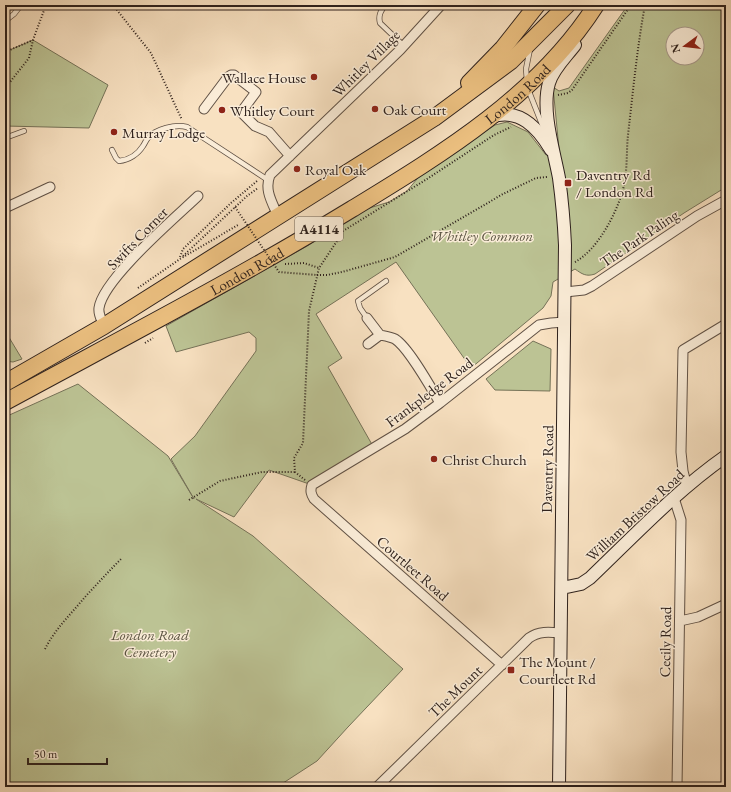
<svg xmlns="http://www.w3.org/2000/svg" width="731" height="792" font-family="'EB Garamond',serif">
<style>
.green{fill:#bcc394;stroke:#757258;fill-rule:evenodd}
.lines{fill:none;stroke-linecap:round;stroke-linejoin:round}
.lane-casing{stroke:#605145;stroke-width:6}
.street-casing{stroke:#605145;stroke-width:11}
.secondary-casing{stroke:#2e211c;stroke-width:14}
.highway-casing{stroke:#2e211c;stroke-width:18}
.path{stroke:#2e211c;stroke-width:2;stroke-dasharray:1 2;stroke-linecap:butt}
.lane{stroke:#faecd7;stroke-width:4.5}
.street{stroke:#faecd7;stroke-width:9}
.secondary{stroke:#faecd7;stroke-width:12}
.highway{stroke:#ecc080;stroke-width:16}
.path-bridge{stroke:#2e211c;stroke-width:2;stroke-dasharray:1 2;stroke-linecap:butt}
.poi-dot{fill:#8f2418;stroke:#faecd7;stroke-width:1.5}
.labels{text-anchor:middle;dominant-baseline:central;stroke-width:3;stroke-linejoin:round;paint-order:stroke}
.shield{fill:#faecd7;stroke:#6b5e54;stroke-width:1}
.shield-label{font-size:14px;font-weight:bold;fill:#2e211c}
.street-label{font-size:15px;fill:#2e211c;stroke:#faecd7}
.poi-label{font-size:15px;fill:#2e211c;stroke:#faecd7;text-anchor:start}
.park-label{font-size:15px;font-style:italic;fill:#595240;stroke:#faecd7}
</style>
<rect width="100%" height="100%" fill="#f8e1c1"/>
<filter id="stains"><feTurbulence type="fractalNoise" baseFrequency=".005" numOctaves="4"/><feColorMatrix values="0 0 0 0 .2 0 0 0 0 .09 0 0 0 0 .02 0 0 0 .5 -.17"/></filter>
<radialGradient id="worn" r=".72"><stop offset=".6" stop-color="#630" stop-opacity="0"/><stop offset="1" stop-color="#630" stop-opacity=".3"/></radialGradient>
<!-- green -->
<path class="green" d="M628,5H726V187L684,213L595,274C586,277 582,274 575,269L553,282L551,296L543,308L471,368L396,262L316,314L342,358L328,367L374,448L312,485L269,470L234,517L196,499L253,536L403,669L348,727L317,761L277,787H5V417L78,384L168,456L194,499L171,459L195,436L256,351V338L249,332L176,352L166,326L307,246L363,210L389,202L407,191L422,173L495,125L507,122L528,132L546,155L559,149L553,87L559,91L569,88ZM673,34H697V58H673Z
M33,40L108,85L89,128L5,126V52Z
M5,307H6L7,334L22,359L13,362L5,361Z
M533,341L551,349L550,391L495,390L486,379Z"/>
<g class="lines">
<defs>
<path id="lane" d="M385,5C381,11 378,15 380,23L404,46
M5,21L14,14L21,5
M527,81L526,69L530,49
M528,89L545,132
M5,138L24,131
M112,150L116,158L119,161C129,160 138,154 143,146C145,143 146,140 148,138C156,129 175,124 187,127L268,180
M367,318L360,308L358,301L386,281"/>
<path id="street" d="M204,109L228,77L231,75H234L256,92L242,111V113L255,126L269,132L290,156
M5,208L50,187
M278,216C272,202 264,190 270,175L400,50L441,5
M565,292L584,290L592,286L697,216L726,200
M367,318L380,335
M104,326C102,320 98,315 99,308C103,279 175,218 198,196
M368,344L380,335C385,336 391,337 395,339C409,348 431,388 440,403
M687,487L683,471L681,452L683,350L726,324
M674,498L681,520L677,787
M680,621L698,617L726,604
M502,665L314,499C311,494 310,491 312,485L405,429L440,403L539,325L551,323L565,322
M377,787L529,638C539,631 549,632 560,633"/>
<path id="secondary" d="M491,117C519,107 538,128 551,150
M562,588L581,584L590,578C634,536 676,491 726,456
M559,787L565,245C564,223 562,200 559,178C554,151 541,110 549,83C553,69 566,57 575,45"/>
<g id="highway">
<path d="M469,83L503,48L537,5"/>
<path d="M5,383L104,326L434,118L511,61L567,5"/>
<path id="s1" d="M5,402C121,339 239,278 352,209C442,154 538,96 596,5"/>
</g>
</defs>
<!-- lane casing -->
<use href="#lane" class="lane-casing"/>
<!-- street casing -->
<use href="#street" class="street-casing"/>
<!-- secondary casing -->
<use href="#secondary" class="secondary-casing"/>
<!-- highway casing -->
<use href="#highway" class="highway-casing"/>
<!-- path -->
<path class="path" d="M113,5L151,53L182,120
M5,52L33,40L46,5
M5,84L10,82L29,58L33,40
M558,95L568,93L572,90L631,5
M335,236L427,179L494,135L511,127
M183,256L247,196L258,188
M180,257L183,249L231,203L257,181
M575,262C597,250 615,216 622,193C628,174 626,154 628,135C633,92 637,48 645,5
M285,264L304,263L319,268
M317,275H327L342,272L395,257L503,194L536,178L547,177
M138,288L180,259L238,225
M145,343L153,338
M305,480L295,472L294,458L303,443L309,311L319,268L343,232
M189,500L220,481L262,472H295
M45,649C55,629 71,614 85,597C97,584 109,571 122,558"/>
<!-- lane -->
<use href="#lane" class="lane"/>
<!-- street -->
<use href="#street" class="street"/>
<!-- secondary -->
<use href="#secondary" class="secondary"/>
<!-- highway -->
<use href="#highway" class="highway"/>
<!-- path-bridge -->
<path class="path-bridge" d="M235,207L279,272L317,275"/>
</g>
<!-- markers -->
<g class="poi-dot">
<circle cx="314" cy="77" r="4"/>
<circle cx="375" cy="109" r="4"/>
<circle cx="222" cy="110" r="4"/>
<circle cx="114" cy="132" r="4"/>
<circle cx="297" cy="169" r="4"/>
<rect x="564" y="179" width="8" height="8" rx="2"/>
<circle cx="434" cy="459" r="4"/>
<rect x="507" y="666" width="8" height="8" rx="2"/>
</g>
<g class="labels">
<!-- shield labels -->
<rect class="shield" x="295" y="217" width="48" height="24" rx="3"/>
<g class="shield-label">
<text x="319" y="229">A4114</text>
</g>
<!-- street labels -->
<g class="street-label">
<text transform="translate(366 63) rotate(-45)">Whitley Village</text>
<text stroke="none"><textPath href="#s1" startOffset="599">London Road</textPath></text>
<text transform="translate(137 238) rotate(-46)">Swifts Corner</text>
<text transform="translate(639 238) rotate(-34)">The Park Paling</text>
<text stroke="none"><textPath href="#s1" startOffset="275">London Road</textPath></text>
<text transform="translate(429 392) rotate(-37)">Frankpledge Road</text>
<text transform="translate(547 469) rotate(-89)">Daventry Road</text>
<text transform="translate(635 515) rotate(-43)">William Bristow Road</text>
<text transform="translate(413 568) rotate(41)">Courtleet Road</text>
<text transform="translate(665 642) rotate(-89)">Cecily Road</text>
<text transform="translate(455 691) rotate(-44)">The Mount</text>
</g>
<!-- poi labels -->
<g class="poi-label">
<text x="306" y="77" text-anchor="end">Wallace House</text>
<text x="383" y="109">Oak Court</text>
<text x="230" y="110">Whitley Court</text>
<text x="122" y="132">Murray Lodge</text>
<text x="305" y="169">Royal Oak</text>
<text x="576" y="174">Daventry Rd<tspan x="576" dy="17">/ London Rd</tspan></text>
<text x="442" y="459">Christ Church</text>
<text x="519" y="661">The Mount /<tspan x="519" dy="17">Courtleet Rd</tspan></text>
</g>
<!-- park labels -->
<g class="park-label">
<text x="482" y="235">Whitley Common</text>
<text x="150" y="634">London Road<tspan x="150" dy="17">Cemetery</tspan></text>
</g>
</g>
<!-- margin -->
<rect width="731" height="792" fill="none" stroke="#f8e1c1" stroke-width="20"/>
<rect x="6" y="6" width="719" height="780" fill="none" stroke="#2e211c" stroke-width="2"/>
<rect x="10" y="10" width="711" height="772" fill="none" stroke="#2e211c"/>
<!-- north arrow -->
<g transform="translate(685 46) rotate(255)"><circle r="19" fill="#faecd7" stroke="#a89b8c"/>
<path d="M0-3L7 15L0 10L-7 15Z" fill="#8f2418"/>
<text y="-6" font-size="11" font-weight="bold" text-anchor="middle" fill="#2e211c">N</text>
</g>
<!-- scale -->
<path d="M28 758v6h79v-6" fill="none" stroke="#2e211c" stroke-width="2"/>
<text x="34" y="758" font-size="12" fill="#2e211c" stroke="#faecd7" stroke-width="3" paint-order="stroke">50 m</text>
<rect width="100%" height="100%" filter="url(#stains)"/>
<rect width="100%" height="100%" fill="url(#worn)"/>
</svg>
